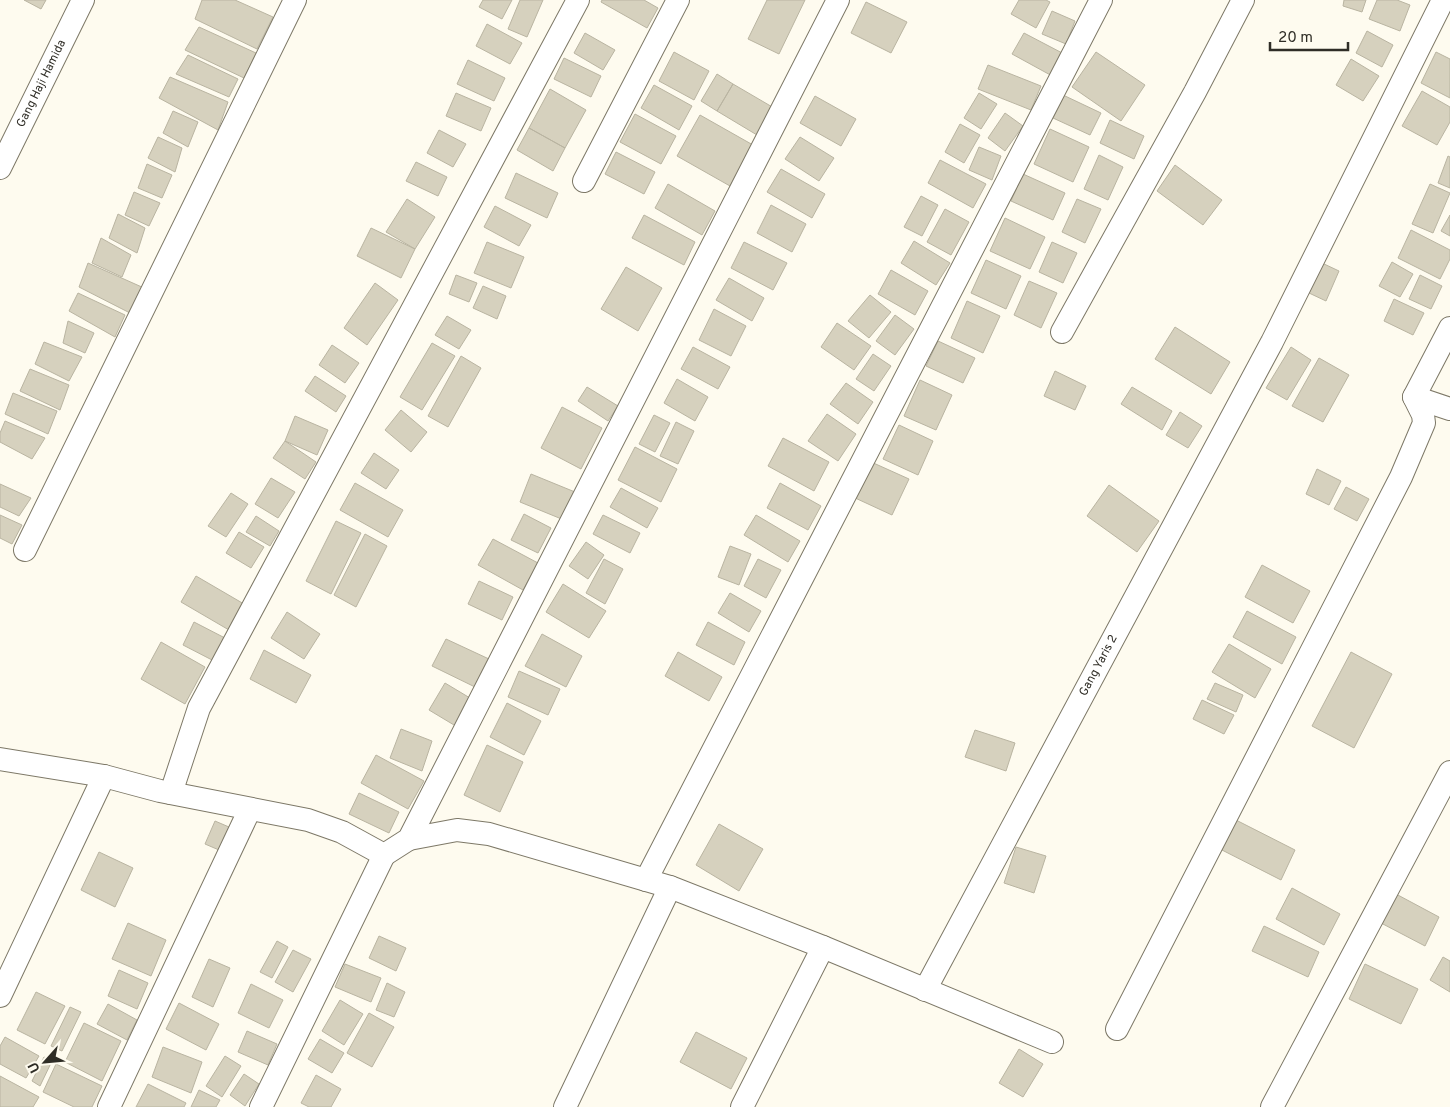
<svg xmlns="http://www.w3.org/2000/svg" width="1450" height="1107" font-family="Overpass,sans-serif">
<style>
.building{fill:#d6d1be;stroke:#b9b4a1}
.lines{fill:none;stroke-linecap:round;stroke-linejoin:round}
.minor-casing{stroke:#7d7867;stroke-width:24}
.minor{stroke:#fff;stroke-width:22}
.labels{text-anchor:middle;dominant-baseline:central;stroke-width:5;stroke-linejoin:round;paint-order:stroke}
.street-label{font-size:12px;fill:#2f2d26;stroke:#fefbef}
</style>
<rect width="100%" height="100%" fill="#fefbef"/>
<!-- building -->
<path class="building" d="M24,0H46L41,9Z
M202,0H235L273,17L257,49L195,19Z
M483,0H512L502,19L479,7Z
M520,0H543L527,37L508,29Z
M602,0H644L658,8L647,28L601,2Z
M767,0H805L779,54L748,39Z
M1019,0H1046L1050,2L1036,28L1011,14Z
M1344,0H1366L1362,12L1343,6Z
M1377,0H1397L1410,5L1400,31L1369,19Z
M866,2L907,22L891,53L851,33Z
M1052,11L1075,21L1066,44L1042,34Z
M487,24L522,43L510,64L476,46Z
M199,27L256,53L244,78L185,50Z
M1367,31L1393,45L1382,67L1356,53Z
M585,33L615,50L603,70L574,53Z
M1024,33L1066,55L1054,77L1012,54Z
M674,52L709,71L694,100L659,81Z
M1096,52L1145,85L1121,121L1072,87Z
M1436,52L1450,59V98L1421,83Z
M188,55L238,79L229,97L176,74Z
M564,58L601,76L591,97L554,79Z
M1351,59L1379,76L1363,101L1336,85Z
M468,60L505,78L494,101L457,84Z
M988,65L1041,86L1031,110L978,89Z
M717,74L733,84L717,111L701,101Z
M170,77L228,102L218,130L159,98Z
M733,84L774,108L757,135L717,111Z
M654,85L692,106L679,130L641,108Z
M550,89L586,110L565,148L529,128Z
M1422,91L1450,107V122L1437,145L1402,126Z
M456,93L491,108L481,131L446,116Z
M979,93L997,104L981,129L964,118Z
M1063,95L1101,113L1090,135L1053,118Z
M815,96L856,119L841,146L800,123Z
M173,111L198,122L188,147L163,133Z
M1005,113L1023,126L1005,151L988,138Z
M635,114L676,136L661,164L620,142Z
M700,115L753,145L730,186L677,156Z
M1110,120L1144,136L1134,159L1100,143Z
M960,124L980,135L964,163L945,152Z
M529,128L565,148L553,171L517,150Z
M1050,129L1089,147L1073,182L1034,164Z
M439,130L466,144L453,167L427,153Z
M158,137L182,148L175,172L148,158Z
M800,137L834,158L819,181L785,159Z
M979,147L1001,156L992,180L969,170Z
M616,152L655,172L644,194L605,174Z
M1099,155L1123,167L1108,200L1084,189Z
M1448,156L1450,157V188L1438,183Z
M940,160L986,184L973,208L928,183Z
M416,162L447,177L438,196L406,181Z
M147,164L172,175L162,198L138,188Z
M1175,165L1222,200L1203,225L1157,191Z
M781,169L825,194L812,218L767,192Z
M516,173L558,193L547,218L505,198Z
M1023,174L1065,193L1053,220L1011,201Z
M668,184L715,211L702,235L655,208Z
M1430,184L1450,193L1433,233L1412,224Z
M134,192L160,203L149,226L125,215Z
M921,196L938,205L922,236L904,227Z
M407,199L435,217L415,249L386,232Z
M1077,199L1101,209L1085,243L1062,232Z
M771,205L806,224L792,252L757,233Z
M495,206L531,225L519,246L484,227Z
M945,209L969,222L951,255L927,242Z
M118,214L145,228L137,253L109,238Z
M644,215L695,242L684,265L632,238Z
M1450,215V236L1441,231Z
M1005,218L1045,237L1030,269L990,251Z
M371,228L415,249L401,278L357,256Z
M1411,230L1450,250V259L1440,279L1398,258Z
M101,238L131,255L122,277L92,263Z
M914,241L950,263L936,285L901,263Z
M487,242L524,257L511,288L474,273Z
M744,242L787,263L773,290L731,268Z
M1052,242L1077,253L1063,283L1039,272Z
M986,260L1021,276L1006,309L971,293Z
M1392,262L1413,274L1400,297L1379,286Z
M88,263L144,288L130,313L79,287Z
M1322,263L1339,271L1326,301L1309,293Z
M626,267L662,288L638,331L601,309Z
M891,270L928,291L915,315L878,294Z
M456,275L477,283L469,302L449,294Z
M1420,275L1442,286L1431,309L1409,299Z
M729,278L764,298L752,321L716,300Z
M1029,281L1057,293L1041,328L1014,315Z
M375,283L398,300L367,345L344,328Z
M483,286L506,296L497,319L473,308Z
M78,293L125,315L115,337L69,311Z
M870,295L891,312L869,338L848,321Z
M1394,299L1424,313L1413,335L1384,321Z
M967,301L1000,316L983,353L951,338Z
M714,309L746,326L731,356L699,340Z
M895,315L914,329L895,355L876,341Z
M447,316L471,330L459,349L435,335Z
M68,321L94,333L85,353L63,343Z
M837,323L871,346L854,370L821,347Z
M1175,327L1230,362L1211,394L1155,359Z
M938,341L975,358L963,383L926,366Z
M44,342L82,357L69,381L35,364Z
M432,343L455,356L422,410L400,397Z
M332,345L359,363L345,383L319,365Z
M693,347L730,367L718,389L681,369Z
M1291,347L1311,360L1287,400L1266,388Z
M873,354L891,366L874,391L856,379Z
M461,356L481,368L448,427L428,416Z
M1319,358L1349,375L1323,422L1292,406Z
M30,369L69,385L60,410L20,391Z
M1055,371L1086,386L1075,410L1044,396Z
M315,376L346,396L336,412L305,391Z
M677,379L708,397L695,421L664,403Z
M920,380L952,395L936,430L904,416Z
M846,383L873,402L858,424L830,404Z
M587,387L618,406L608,421L578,401Z
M1132,387L1172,411L1162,430L1121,404Z
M13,393L57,411L48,434L5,414Z
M562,407L602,428L581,469L541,448Z
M401,410L427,432L411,452L385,430Z
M1180,412L1202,426L1188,448L1166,435Z
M827,414L856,434L838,461L808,441Z
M654,415L670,423L655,452L639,444Z
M295,416L328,430L317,455L285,441Z
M5,421L45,438L32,459L0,442V433Z
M676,422L694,431L678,464L660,456Z
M899,425L933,441L918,475L883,459Z
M783,438L829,462L814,491L768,466Z
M285,441L316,462L305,479L273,458Z
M635,447L677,469L661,502L618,480Z
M374,453L399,470L386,489L361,473Z
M869,461L909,479L892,515L853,497Z
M1317,469L1341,481L1329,505L1306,494Z
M531,474L575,492L564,520L520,502Z
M271,478L295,492L278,518L255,504Z
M355,483L403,510L388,537L340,510Z
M780,483L821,506L808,530L767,508Z
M0,484L31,498L19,516L0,507Z
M1109,485L1159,521L1137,552L1087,516Z
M1346,487L1369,499L1357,521L1334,509Z
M621,488L658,508L647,528L610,507Z
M231,493L248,504L226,537L208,526Z
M524,514L551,528L538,553L511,540Z
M0,515L22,525L12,544L0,538Z
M603,515L640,533L630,553L593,534Z
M756,515L800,541L788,562L744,535Z
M256,516L279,531L270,546L246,532Z
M336,521L361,533L331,594L306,581Z
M239,532L264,547L251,568L226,553Z
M365,534L387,546L356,607L334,595Z
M493,539L538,563L523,590L478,565Z
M586,542L604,555L588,579L569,566Z
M730,546L751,554L739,585L718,577Z
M604,559L623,569L605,604L586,593Z
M758,559L781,570L766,598L744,586Z
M1262,565L1310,591L1293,623L1245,597Z
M196,576L244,604L229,630L181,602Z
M479,581L513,597L502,620L468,604Z
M563,584L606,611L589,638L546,612Z
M730,593L761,611L749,632L718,613Z
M1247,611L1296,637L1282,664L1233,637Z
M287,612L320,634L304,659L271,638Z
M194,622L225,638L214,661L183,645Z
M708,622L745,642L734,665L696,645Z
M542,634L582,656L566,687L525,666Z
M446,639L489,659L475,687L432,666Z
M161,642L205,667L185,704L141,679Z
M1229,644L1271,669L1255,698L1212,672Z
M264,650L311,675L296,703L250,679Z
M678,652L722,677L709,701L665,676Z
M1351,652L1392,674L1354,748L1312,726Z
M519,671L560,689L548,715L508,697Z
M445,683L475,701L459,728L429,710Z
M1215,683L1243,695L1236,712L1207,699Z
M1202,700L1234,715L1224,734L1193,719Z
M507,703L541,721L524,755L490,737Z
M401,729L432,741L422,771L390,758Z
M975,730L1015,743L1006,771L965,757Z
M487,745L523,762L500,812L464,795Z
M376,755L424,781L408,809L361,783Z
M359,793L399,812L389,833L349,814Z
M1232,818L1295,850L1281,880L1218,848Z
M215,821L236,830L226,853L205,844Z
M719,824L763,849L739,891L696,865Z
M1016,847L1046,856L1034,893L1004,883Z
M99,852L133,868L115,907L81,890Z
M1292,888L1340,914L1324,945L1276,919Z
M1396,894L1439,917L1425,946L1381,923Z
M128,923L166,940L151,976L112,959Z
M1264,926L1319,952L1308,977L1252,951Z
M379,936L406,948L396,971L369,958Z
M277,941L288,947L272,978L260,972Z
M293,950L311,959L293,992L275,982Z
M1443,957L1450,961V992L1430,980Z
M209,959L230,968L213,1007L192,997Z
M345,964L381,978L371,1002L335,987Z
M1365,964L1418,989L1401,1024L1349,999Z
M119,970L148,983L137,1009L108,996Z
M387,983L405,992L394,1017L376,1010Z
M251,984L283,1000L269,1028L238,1013Z
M36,992L65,1006L45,1044L17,1030Z
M340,1000L363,1014L344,1045L322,1031Z
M179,1003L219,1024L206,1050L166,1029Z
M108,1004L137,1020L127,1040L97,1024Z
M70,1007L81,1012L62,1051L51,1046Z
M369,1013L394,1027L372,1067L347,1053Z
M84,1023L121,1041L102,1081L65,1062Z
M247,1031L277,1044L268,1065L238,1052Z
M696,1032L747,1058L731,1089L680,1062Z
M5,1037L39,1056L26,1078L0,1064V1046Z
M320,1039L344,1053L332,1073L308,1059Z
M163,1047L202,1062L191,1093L152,1077Z
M1019,1049L1043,1064L1023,1097L999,1083Z
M225,1056L241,1066L222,1097L206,1086Z
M44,1057L52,1061L40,1086L32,1081Z
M56,1064L102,1086L92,1107H74L43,1092Z
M244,1074L259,1084L245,1106L230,1095Z
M316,1075L341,1089L331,1107H309L301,1103Z
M0,1076L39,1097L33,1107H0Z
M148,1084L186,1103L184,1107H136Z
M199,1090L220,1100L216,1107H191Z"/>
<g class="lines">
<defs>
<g id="minor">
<path id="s1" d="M0,168L83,0"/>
<path d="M584,181L678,0"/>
<path d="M1062,332L1195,92L1243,0"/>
<path d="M1414,397L1450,409"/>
<path d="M25,550L295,0"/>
<path d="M0,759L104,776L160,791L308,820L342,832L384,855L409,839L838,0"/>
<path d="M171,793L199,708L578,0"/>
<path d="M409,839L457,830L489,834L670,887L823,947L1052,1042"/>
<path d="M646,880L1101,0"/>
<path id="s2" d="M925,990L1272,342L1443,0"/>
<path d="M0,996L104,776"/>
<path d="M1117,1029L1401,477L1424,423L1423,415L1414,397L1450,328"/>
<path d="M109,1107L250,809"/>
<path d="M261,1107L384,855"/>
<path d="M565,1107L670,887"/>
<path d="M742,1107L823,947"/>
<path d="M1272,1107L1450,772"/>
</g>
</defs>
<!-- minor casing -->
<use href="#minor" class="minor-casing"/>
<!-- minor -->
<use href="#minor" class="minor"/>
</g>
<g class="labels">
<!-- street labels -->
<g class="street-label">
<text stroke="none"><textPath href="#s1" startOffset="94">Gang Haji Hamida</textPath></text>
<text stroke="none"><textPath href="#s2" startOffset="368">Gang Yaris 2</textPath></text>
</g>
</g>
<!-- north arrow -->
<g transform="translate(45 1062) rotate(243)" stroke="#fefbef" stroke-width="4" paint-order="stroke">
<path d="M0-4L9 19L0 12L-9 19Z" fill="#2f2d26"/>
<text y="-8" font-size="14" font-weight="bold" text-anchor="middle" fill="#2f2d26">U</text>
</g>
<!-- scale -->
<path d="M1270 42v8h78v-8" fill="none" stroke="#2f2d26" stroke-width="2.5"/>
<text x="1278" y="42" font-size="15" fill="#2f2d26" stroke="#fefbef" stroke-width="4" paint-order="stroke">20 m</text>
</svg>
